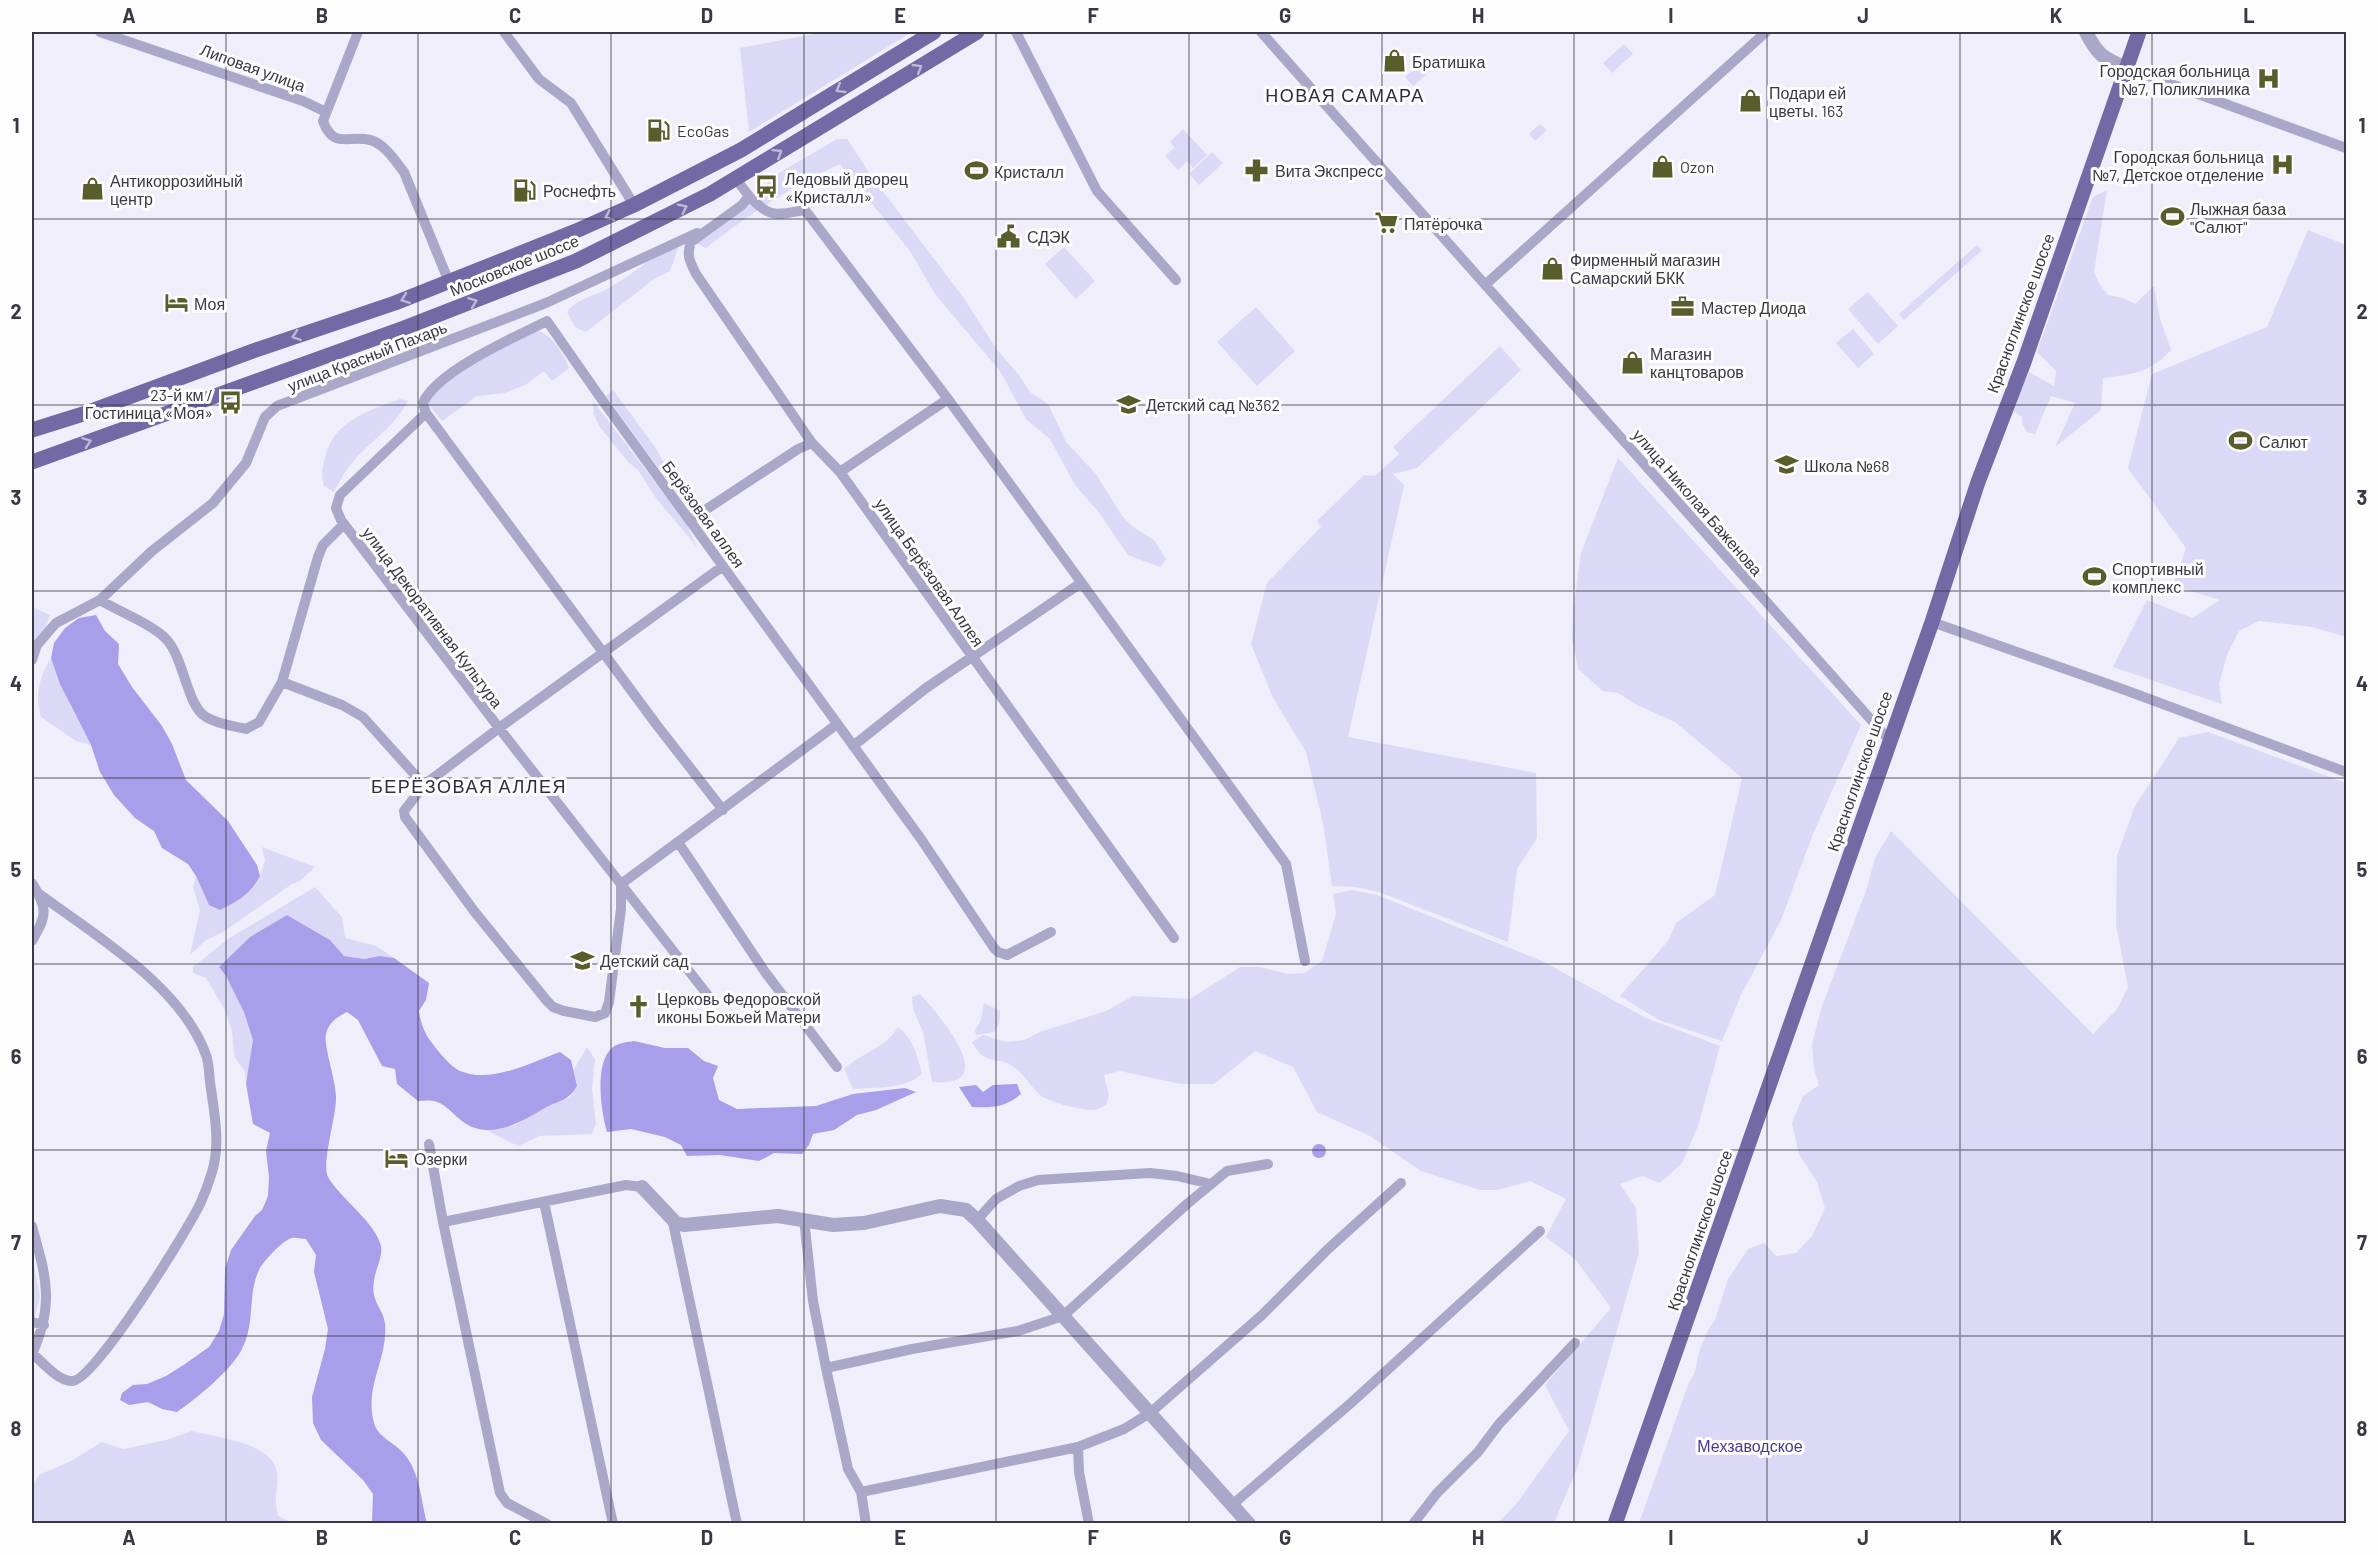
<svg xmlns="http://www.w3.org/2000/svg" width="2378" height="1555" font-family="Barlow,sans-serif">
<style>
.green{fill:#dbd9f5}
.water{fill:#a99eea}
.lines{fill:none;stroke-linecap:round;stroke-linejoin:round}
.minor{stroke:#aaa7c9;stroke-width:10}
.tertiary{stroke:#aaa7c9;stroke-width:14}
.primary{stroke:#7269a5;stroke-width:15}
.oneway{stroke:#bebad5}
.grid{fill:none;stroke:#3a3844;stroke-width:1.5;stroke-opacity:0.55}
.labels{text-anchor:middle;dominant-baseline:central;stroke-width:6;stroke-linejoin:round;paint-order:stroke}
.poi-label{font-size:16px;fill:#3a3844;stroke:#fdfdfd;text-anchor:start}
.street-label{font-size:16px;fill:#3a3844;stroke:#fdfdfd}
.park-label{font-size:16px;fill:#4c378f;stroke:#fdfdfd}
.neighbourhood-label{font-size:18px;letter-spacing:1.5px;fill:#2e2b42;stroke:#fdfdfd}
.neatline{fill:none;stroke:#3a3844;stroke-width:2}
.grid-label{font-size:20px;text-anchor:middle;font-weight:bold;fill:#3a3844}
</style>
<rect width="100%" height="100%" fill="#efeefa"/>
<!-- green -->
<path class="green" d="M825,32H912L749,132L740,48Z
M1624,44L1633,54L1612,73L1603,63Z
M1422,62L1431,71L1413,86L1405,77Z
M1540,124L1547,130L1535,141L1529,134Z
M1183,129L1207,155L1193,168L1187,161L1178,170L1165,156L1174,148L1178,152L1170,142Z
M837,139H847L872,177L963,297L997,350L1019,375L1030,392L1048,404L1066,442L1096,474L1122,516L1133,527L1154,540L1166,559L1160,567L1128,555L1098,511L1075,485L1050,439L1026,419L1000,371L935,294L910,251L840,164C791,186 748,215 706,248L694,242L700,228L747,202L779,173Z
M1212,152L1223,163L1199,185L1189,174Z
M2107,190L2094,272L2100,285L2108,295L2123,298L2135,304L2154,286L2160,319L2171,350C2150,373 2133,374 2103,378L2101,410L2055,447L2075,403L2051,396L2035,434L2027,432L2022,423V417L2012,410L2029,372L2054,386L2056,371L2037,352L2093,197Z
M2308,230L2346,245V637L2312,627L2259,621L2239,631L2227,655L2219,684L2222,704L2113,667L2147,600L2192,618L2220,600L2173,586L2186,548L2128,468L2152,374L2267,327Z
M669,245L678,248L670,271L654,279L586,332L575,327L567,312C578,298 592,297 607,289C629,277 649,260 669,245Z
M1977,245L1982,250L1904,320L1899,314Z
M1064,247L1095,281L1076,299L1045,264Z
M1868,292L1898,326L1878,344L1848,309Z
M1256,307L1295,351L1257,386L1217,342Z
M1853,329L1874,354L1858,368L1836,343Z
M537,330C553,336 563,353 569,368L552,381L544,371L527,384L505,393L477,396L442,421L430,406L428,399C459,371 499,347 537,330Z
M1500,346L1521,370L1417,468L1393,474L1404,485L1348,737L1536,773L1537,838L1517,869L1508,942L1379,892L1356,887L1332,886L1323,823L1306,752L1273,698L1251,644L1267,583L1321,527L1317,521L1364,475L1375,476L1399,454L1393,447Z
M613,390L655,447L675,482L692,499L689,505L682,500L606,396Z
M400,399L408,401C393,427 383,431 364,450C351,462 342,476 334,492L324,486C321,475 322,469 325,458C333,421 368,411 400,399Z
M593,401L685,521L697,547L656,498L638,470L628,462L600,427L594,415Z
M1618,458L1861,725L1813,834L1781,920L1741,995L1722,1041L1659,1020L1620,996L1668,941L1676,923L1715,895L1742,778L1675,722L1637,705L1618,693L1603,691L1578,669L1572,638L1573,611L1581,553Z
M32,607L50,615L46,627L32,643Z
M51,658L73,711L91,745L76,741L41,717C35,694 39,678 51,658Z
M2208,732L2346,783V1523H1639L1688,1385L1695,1372L1699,1352L1708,1330L1715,1320L1728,1279L1748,1249L1764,1243L1776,1256L1796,1253L1812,1236L1825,1208L1817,1182L1799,1154L1792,1123L1803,1096L1819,1085L1814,1070L1812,1044L1822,1006L1866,891L1875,858L1891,831L2093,1034L2117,1009L2128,987L2116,925L2117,856L2134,808L2179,738Z
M262,847L315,867L300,881L292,884L223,932L206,940L190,955L200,910L193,887L196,876L209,905L260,876L265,861Z
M315,887L342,917L345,938L376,946L394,958L380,956L364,959L344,956L330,940L287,915L250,937L219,967C232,983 253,1022 253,1043C253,1057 249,1071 246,1084L245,1072L234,1056L232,1031L225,1010L206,978L193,973V967L228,939Z
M1352,890L1377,895L1542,961L1646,1018L1720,1046L1698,1126L1682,1163L1660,1183L1642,1176L1620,1184L1636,1208L1639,1253L1578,1466L1554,1523H1498L1517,1503L1569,1431L1545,1385L1611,1308L1576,1260L1546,1237L1566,1199L1530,1181L1498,1190H1480L1421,1171L1370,1136L1317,1112L1293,1067L1255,1051L1214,1084H1181L1120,1071L1104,1075L1109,1095L1106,1105C1102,1107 1098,1110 1093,1110C1081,1110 1048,1102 1040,1095C1030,1086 1025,1075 1014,1067C997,1055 985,1067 972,1042L983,1035L1006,1042L1024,1040L1040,1032L1106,1011L1133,996L1190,999L1240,967H1260L1288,974L1304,973L1322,961L1336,914L1333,894Z
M920,994C939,1015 1004,1089 932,1082L923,1032L913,1009L912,997Z
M984,1003L1000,1011L999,1024L994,1032L976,1035L975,1031L981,1020Z
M898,1027C913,1038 918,1057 922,1074C903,1090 877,1087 853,1089L844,1069C861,1053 886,1048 898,1027Z
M587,1047L595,1059L592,1089L596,1124L592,1134L540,1136L518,1146L486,1130L515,1125L547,1106L570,1097L577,1086L573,1071Z
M32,1255L40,1297L33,1324L32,1323Z
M192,1431C215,1437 265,1442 275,1466C280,1477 276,1487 276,1498C275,1504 277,1510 278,1516L292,1523H32V1486L39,1475L71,1461L102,1442L123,1449L166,1440Z"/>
<!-- water -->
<path class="water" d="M96,615L105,631L119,644L118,664L132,687L162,726L172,744L186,780L228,821L257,865L260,876C250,894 239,901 220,910L209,905L196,876L188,864L162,848L154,831L135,818L114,795L100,772L91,745L60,684L51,658L54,643L65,628L79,618Z
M287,915L330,940L344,956L364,959L380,956L394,958L429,983L426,1000L419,1011C422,1030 427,1037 439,1052C444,1058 453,1068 460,1071C492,1084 529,1063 560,1052L571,1060L577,1086C568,1102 558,1100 543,1109C520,1123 487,1141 462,1121C444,1106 442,1098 418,1101L397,1084L395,1069L382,1066L358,1020L347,1012C337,1017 329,1022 326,1034C323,1043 336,1082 336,1096C337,1115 321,1164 328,1177C340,1198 376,1223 381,1246C383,1257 375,1270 374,1281C370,1302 384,1309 385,1324C388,1359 364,1386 374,1423C378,1438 396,1443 405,1455C420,1473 421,1501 427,1523H372L373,1494L363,1480L321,1440L313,1423L312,1397L325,1349L328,1329L314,1272L316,1255L306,1239C302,1239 296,1237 292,1238C283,1240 263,1261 259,1270C247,1295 256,1324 241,1351C229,1372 197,1398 177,1412L162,1409L148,1402L129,1405L120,1400L122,1393L133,1385L147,1384L166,1376L185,1364L209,1347L219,1331L224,1314L225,1269L231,1250L255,1216L262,1210L268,1196L269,1177L266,1151L270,1133L253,1124L246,1084L253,1040L244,1012L226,976L219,967L250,937Z
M634,1041L665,1048H688L704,1061L718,1066L713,1078L719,1100L737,1109L760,1108L816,1106L853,1094L905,1088L916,1092L876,1110L857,1115L834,1130L813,1134L809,1145L802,1154L774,1153L759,1161L720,1155L687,1156L681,1145L665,1137L631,1129L607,1132C601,1112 594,1063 612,1048C617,1043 628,1042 634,1041Z
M1017,1084L1021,1094C1006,1107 992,1108 972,1107L959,1087L976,1085L983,1092L993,1085Z
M1312 1151a7 7 0 1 1 14 0a7 7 0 1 1-14 0Z"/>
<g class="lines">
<!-- minor -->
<path class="minor" d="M100,32L303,101L326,112
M358,32L323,121C333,149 348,135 370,140C384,143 396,162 404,172L449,282
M504,32L539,79L571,103L634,205
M1016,32L1097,191L1176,280
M1261,32L1889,740
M2127,68L2346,148
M736,179L749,196L742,205L691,242C686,255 690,262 696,274L812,443L840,472L1174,938
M749,196C770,219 776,215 805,210L948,399L1286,864L1305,961
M1485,285L1766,32
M547,321L600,397L921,839L994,948L998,952L1007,955L1051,932
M547,321C515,337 437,371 423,403L426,413L656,724L723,810
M426,413L340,495L336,508L341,520L499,728L710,998
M840,472L948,399
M690,520L798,449L812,443
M100,600C118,611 154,625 167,640C184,659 187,706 206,717C217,724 233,726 246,729L259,722L282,682L318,557L323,545L344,524
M1932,622L2125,690L2346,772
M32,660L37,645L56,623L100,600L152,551L213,503L246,463L265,417L277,406L546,303L697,233
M282,682L342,705L363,717L424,785
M853,746L926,688L1081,583
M678,842L765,972L837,1067
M32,883C48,909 47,915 32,941
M621,884V909L609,1002L605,1013L595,1017L564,1011L553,1007L547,1001L474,911L405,817L404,811L424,785L499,728L723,566
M621,884L836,725
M429,1144L443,1222
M544,1202L613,1524
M672,1218L737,1524
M804,1219L813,1301L826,1368L848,1469L861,1492L866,1524
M977,1220L996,1199L1019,1186L1038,1180L1150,1173L1177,1176L1211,1184
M32,1226C46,1277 55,1303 32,1354
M32,1322L44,1325
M32,1353C42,1362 58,1381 72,1381C94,1382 189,1228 201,1202C205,1193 209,1182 212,1172C221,1142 214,1112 210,1082C209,1073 209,1063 206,1055C181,985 94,935 38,893
M826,1368L912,1349L1018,1331L1063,1316L1187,1204L1227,1171L1268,1164
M1078,1447L1079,1472L1089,1524
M861,1492L1078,1447L1124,1429L1150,1413L1262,1315L1328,1249L1401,1183
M1232,1505L1351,1403L1540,1231
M547,1524L507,1503L500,1493L443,1222L626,1185L642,1187
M1413,1524L1437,1493L1478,1452L1499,1424L1575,1343"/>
<!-- tertiary -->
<path class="tertiary" d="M2086,32C2097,54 2103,59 2127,68
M642,1187L676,1223L684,1225L778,1216L833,1225L848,1224L864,1223L940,1206L966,1210L977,1220L1249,1524"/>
<!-- primary -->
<path class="primary" d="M32,430L83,414L253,351L395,303L576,231L634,205L741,150L934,32
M32,462L404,328L576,261L710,194L977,32
M1615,1524L1932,622L1978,482L2024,362L2139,32"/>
</g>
<!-- one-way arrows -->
<defs><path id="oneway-chevron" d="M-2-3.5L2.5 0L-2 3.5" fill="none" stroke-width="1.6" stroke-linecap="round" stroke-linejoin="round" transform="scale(1.5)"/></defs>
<g class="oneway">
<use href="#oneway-chevron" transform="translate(918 68) rotate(-31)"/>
<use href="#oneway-chevron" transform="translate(840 89) rotate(149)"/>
<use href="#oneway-chevron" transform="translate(778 153) rotate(-32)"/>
<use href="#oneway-chevron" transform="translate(683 208) rotate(-26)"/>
<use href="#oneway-chevron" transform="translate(609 216) rotate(156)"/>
<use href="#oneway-chevron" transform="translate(405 299) rotate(160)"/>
<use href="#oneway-chevron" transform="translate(473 302) rotate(-21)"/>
<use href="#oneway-chevron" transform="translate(296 336) rotate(161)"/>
<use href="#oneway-chevron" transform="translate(87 442) rotate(-20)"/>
</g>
<!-- grid -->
<path class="grid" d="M226,32V1524M418,32V1524M611,32V1524M804,32V1524M996,32V1524M1189,32V1524M1382,32V1524M1574,32V1524M1767,32V1524M1960,32V1524M2152,32V1524M32,219H2346M32,405H2346M32,591H2346M32,778H2346M32,964H2346M32,1150H2346M32,1336H2346"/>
<!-- icons -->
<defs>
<symbol id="shop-bare" viewBox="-9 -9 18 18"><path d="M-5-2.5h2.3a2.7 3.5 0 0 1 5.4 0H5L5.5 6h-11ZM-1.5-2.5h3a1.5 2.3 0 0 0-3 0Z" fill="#595d2b" stroke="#fdfdfd" stroke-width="2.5" paint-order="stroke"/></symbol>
<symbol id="hospital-bare" viewBox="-9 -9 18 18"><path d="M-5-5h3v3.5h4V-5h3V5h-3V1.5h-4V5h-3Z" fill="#595d2b" stroke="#fdfdfd" stroke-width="2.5" paint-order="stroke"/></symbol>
<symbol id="fuel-bare" viewBox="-9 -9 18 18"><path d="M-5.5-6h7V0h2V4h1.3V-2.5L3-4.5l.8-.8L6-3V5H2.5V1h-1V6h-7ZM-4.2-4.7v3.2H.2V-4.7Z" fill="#595d2b" stroke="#fdfdfd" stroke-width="2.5" paint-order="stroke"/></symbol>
<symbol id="pharmacy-bare" viewBox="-9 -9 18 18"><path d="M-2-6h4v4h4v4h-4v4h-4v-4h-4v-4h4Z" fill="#595d2b" stroke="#fdfdfd" stroke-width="2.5" paint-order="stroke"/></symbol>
<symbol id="stadium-bare" viewBox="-9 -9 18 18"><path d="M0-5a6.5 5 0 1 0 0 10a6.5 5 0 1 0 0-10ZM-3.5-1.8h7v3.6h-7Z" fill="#595d2b" stroke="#fdfdfd" stroke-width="2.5" paint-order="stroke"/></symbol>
<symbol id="bus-bare" viewBox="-9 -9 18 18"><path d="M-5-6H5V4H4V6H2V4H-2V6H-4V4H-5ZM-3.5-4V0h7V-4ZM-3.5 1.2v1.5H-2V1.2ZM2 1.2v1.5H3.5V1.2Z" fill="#595d2b" stroke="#fdfdfd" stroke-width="2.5" paint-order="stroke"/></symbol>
<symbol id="supermarket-bare" viewBox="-9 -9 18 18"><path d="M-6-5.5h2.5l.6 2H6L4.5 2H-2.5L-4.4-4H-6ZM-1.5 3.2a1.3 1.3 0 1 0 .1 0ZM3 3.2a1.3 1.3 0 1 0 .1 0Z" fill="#595d2b" stroke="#fdfdfd" stroke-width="2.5" paint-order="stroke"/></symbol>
<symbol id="civic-bare" viewBox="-9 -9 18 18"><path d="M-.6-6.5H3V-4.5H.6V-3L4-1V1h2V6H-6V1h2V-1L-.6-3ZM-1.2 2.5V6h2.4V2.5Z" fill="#595d2b" stroke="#fdfdfd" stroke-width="2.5" paint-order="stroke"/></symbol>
<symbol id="hotel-bare" viewBox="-9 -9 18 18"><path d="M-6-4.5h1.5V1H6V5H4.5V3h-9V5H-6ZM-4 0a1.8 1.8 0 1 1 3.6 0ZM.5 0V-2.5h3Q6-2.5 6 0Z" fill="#595d2b" stroke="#fdfdfd" stroke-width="2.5" paint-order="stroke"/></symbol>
<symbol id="office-bare" viewBox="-9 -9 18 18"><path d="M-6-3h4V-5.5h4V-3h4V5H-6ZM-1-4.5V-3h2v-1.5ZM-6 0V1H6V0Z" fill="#595d2b" stroke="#fdfdfd" stroke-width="2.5" paint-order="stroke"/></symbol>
<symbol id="school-bare" viewBox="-9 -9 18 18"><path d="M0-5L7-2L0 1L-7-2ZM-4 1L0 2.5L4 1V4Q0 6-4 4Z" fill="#595d2b" stroke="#fdfdfd" stroke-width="2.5" paint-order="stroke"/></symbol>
<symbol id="church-bare" viewBox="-9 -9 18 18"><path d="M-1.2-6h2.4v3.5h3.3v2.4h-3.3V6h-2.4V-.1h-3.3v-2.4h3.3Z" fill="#595d2b" stroke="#fdfdfd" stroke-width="2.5" paint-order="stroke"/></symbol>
</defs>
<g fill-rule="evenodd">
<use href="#shop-bare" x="1378" y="44" width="33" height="33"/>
<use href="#hospital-bare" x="2252" y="62" width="33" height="33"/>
<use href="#shop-bare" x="1734" y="84" width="33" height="33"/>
<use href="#fuel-bare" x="642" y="114" width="33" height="33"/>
<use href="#hospital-bare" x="2266" y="148" width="33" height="33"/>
<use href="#shop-bare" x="1646" y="150" width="33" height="33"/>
<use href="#pharmacy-bare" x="1240" y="154" width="33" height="33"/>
<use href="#stadium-bare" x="960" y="154" width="33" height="33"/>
<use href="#bus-bare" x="750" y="170" width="33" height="33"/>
<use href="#shop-bare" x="76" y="172" width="33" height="33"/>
<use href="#fuel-bare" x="508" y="174" width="33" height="33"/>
<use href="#stadium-bare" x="2156" y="200" width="33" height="33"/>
<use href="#supermarket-bare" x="1370" y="206" width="33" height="33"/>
<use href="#civic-bare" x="992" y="220" width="33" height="33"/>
<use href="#shop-bare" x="1536" y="252" width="33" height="33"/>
<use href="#hotel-bare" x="160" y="286" width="33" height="33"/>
<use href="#office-bare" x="1666" y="290" width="33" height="33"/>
<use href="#shop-bare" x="1616" y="346" width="33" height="33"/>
<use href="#bus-bare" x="214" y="386" width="33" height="33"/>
<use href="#school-bare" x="1112" y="388" width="33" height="33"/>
<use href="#stadium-bare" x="2224" y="424" width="33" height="33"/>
<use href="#school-bare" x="1770" y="448" width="33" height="33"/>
<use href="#stadium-bare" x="2078" y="560" width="33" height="33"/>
<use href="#school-bare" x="566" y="944" width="33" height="33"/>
<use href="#church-bare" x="622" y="990" width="33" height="33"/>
<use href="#hotel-bare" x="380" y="1142" width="33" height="33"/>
</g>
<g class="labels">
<!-- poi labels -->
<g class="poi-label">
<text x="1412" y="61">Братишка</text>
<text x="2250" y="70" text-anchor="end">Городская больница<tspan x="2250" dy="18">№7, Поликлиника</tspan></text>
<text x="1769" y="92">Подари ей<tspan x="1769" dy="18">цветы. 163</tspan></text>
<text x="677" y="130">EcoGas</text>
<text x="2264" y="156" text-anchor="end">Городская больница<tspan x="2264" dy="18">№7, Детское отделение</tspan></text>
<text x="1680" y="166">Ozon</text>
<text x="1275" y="170">Вита Экспресс</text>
<text x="994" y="171">Кристалл</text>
<text x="785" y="178">Ледовый дворец<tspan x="785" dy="18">«Кристалл»</tspan></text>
<text x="110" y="180">Антикоррозийный<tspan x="110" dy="18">центр</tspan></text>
<text x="543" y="190">Роснефть</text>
<text x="2190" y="208">Лыжная база<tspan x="2190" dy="18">"Салют"</tspan></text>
<text x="1404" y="223">Пятёрочка</text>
<text x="1027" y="236">СДЭК</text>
<text x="1570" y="259">Фирменный магазин<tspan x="1570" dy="18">Самарский БКК</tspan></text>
<text x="194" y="303">Моя</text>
<text x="1701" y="307">Мастер Диода</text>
<text x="1650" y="353">Магазин<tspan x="1650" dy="18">канцтоваров</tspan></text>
<text x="213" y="394" text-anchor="end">23-й км /<tspan x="213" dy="18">Гостиница «Моя»</tspan></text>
<text x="1146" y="404">Детский сад №362</text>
<text x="2259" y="441">Салют</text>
<text x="1804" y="465">Школа №68</text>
<text x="2112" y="568">Спортивный<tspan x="2112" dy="18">комплекс</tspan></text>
<text x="600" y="960">Детский сад</text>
<text x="657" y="998">Церковь Федоровской<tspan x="657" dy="18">иконы Божьей Матери</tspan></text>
<text x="414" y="1158">Озерки</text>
</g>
<!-- street labels -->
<g class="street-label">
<text transform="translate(253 67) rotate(20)">Липовая улица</text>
<text transform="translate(514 265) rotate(-22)">Московское шоссе</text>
<text transform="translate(2020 313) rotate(-70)">Красноглинское шоссе</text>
<text transform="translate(367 356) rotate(-21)">улица Красный Пахарь</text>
<text transform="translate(1698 502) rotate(49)">улица Николая Баженова</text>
<text transform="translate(704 514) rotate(54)">Берёзовая аллея</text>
<text transform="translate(930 572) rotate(55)">улица Берёзовая Аллея</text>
<text transform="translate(433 617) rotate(53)">улица Декоративная Культура</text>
<text transform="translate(1859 771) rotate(-71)">Красноглинское шоссе</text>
<text transform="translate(1699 1230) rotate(-71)">Красноглинское шоссе</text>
</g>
<!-- park labels -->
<g class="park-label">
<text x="1750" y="1445">Мехзаводское</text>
</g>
<!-- neighbourhood labels -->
<g class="neighbourhood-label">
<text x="1345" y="95">НОВАЯ САМАРА</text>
<text x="469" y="786">БЕРЁЗОВАЯ АЛЛЕЯ</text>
</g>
</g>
<!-- border -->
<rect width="2378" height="1555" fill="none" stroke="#fdfdfd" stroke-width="66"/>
<rect x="33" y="33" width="2312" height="1489" class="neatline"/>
<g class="grid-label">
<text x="129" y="23">A</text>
<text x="322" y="23">B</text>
<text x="515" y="23">C</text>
<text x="707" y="23">D</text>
<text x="900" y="23">E</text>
<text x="1093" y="23">F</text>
<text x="1285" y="23">G</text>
<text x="1478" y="23">H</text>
<text x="1671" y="23">I</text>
<text x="1863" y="23">J</text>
<text x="2056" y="23">K</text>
<text x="2249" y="23">L</text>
<text x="16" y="133">1</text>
<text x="2362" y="133">1</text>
<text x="16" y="319">2</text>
<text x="2362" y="319">2</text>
<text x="16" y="505">3</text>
<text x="2362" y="505">3</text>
<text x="16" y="691">4</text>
<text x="2362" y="691">4</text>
<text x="16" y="877">5</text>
<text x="2362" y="877">5</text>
<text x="16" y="1064">6</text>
<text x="2362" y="1064">6</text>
<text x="16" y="1250">7</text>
<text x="2362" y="1250">7</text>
<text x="16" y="1436">8</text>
<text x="2362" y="1436">8</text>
<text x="129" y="1545">A</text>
<text x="322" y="1545">B</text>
<text x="515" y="1545">C</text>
<text x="707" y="1545">D</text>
<text x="900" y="1545">E</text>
<text x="1093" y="1545">F</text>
<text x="1285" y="1545">G</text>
<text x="1478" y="1545">H</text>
<text x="1671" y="1545">I</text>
<text x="1863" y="1545">J</text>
<text x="2056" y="1545">K</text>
<text x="2249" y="1545">L</text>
</g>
</svg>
